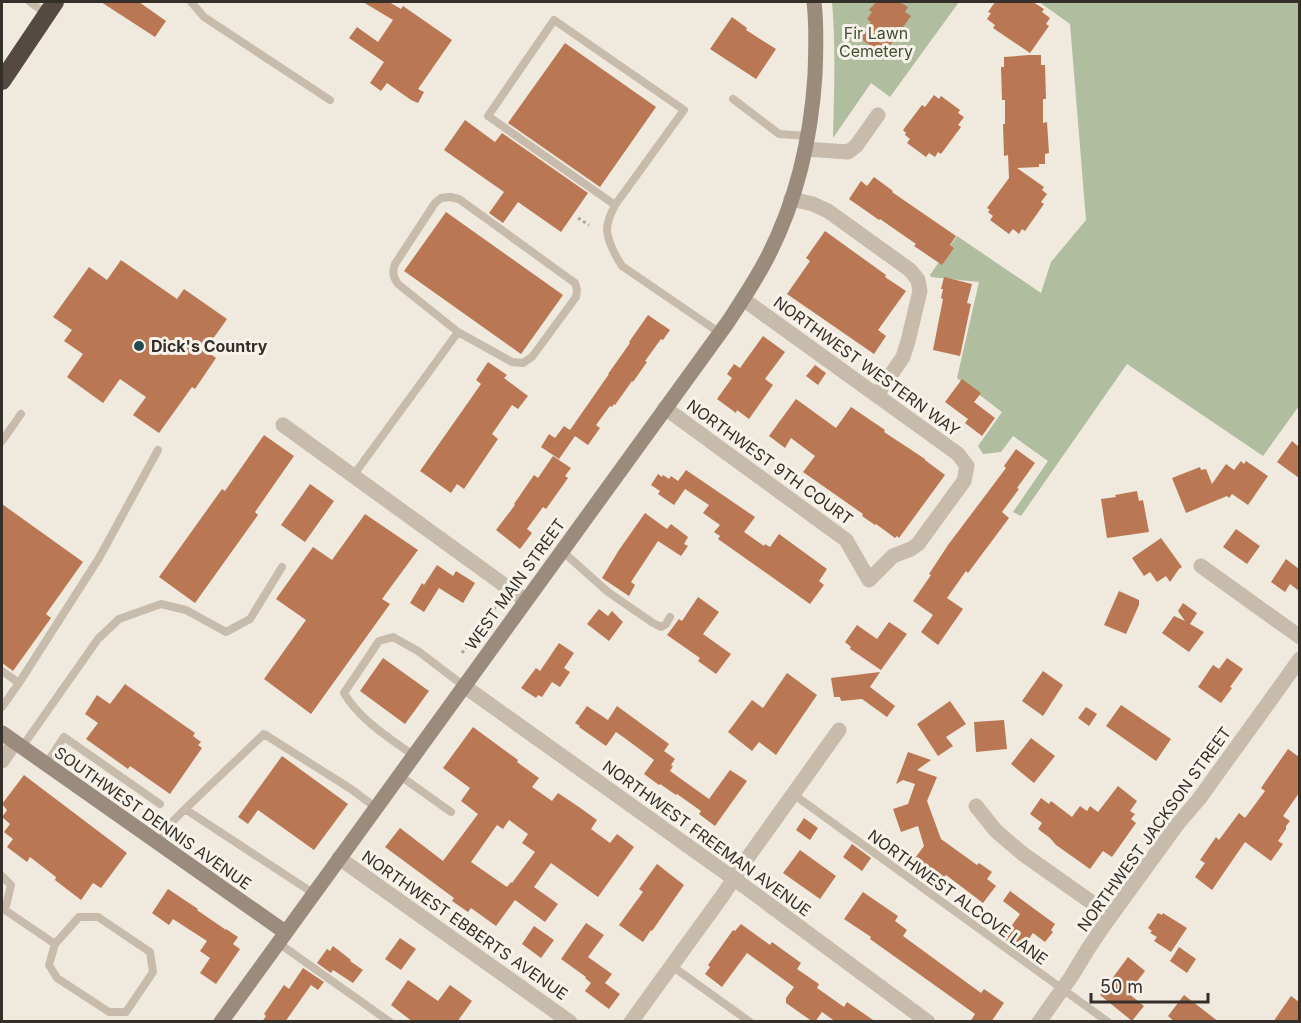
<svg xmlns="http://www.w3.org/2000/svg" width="1301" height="1023" font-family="Inter,sans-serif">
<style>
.green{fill:#b0bd9f}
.building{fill:#b97853;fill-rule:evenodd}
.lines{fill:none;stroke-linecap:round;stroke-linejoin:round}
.path{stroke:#b2a595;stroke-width:3;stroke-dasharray:3 3;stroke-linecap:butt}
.lane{stroke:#c7bbab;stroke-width:8}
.street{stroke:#c7bbab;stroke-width:15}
.secondary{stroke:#9a8b7d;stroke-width:15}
.highway{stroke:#554a42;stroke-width:18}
.poi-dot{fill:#234a53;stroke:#f8f3ea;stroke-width:2}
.labels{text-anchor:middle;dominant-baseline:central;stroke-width:6;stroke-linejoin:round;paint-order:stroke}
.park-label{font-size:16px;fill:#415130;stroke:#f8f3ea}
.poi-label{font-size:16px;font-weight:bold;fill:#352f2a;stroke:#f8f3ea;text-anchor:start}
.street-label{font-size:16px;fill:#352f2a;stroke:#f8f3ea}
</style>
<rect width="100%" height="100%" fill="#f0e9de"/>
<!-- green -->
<path class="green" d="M832,2H959L890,97L871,83L833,138C834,93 836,47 832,2Z
M1039,2H1299V406L1263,456L1127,364L1021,516L1013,512L1048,461L1013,436L1001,452L983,454L978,446L1002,412L957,378L979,282L931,277L930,275L957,236L1041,293L1051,262L1086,220L1070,24Z"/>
<!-- building -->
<path class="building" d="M101,2H139L166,21L155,37Z
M363,2H389L401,9L403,6L452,40L418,89L424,92L418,103L411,100L387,83L381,91L370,83L384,62L349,38L357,27L378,42L393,20Z
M876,2H900L908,7L905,12L911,16L883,55L860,38L871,22L867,19L872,12L869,10Z
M995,2H1033L1044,9L1042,12L1050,18L1046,24L1049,26L1030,53L993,28L995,25L987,19L991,13L988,12Z
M732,17L747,28L746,30L776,49L756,79L710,49Z
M565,43L656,107L600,187L508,123Z
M1029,55H1041V65H1045L1046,99H1043V123L1047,122L1049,153L1045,154V164H1039V167L1017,168L1044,187L1042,190L1047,194L1041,202L1044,204L1025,231L1022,229L1019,234L1013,229L1009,234L990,220L993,216L988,212L990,210L987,208L1009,178L1008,155L1004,156L1003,124H1005V100H1002L1001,67H1004V57Z
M934,95L939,99L941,96L960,110L958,113L964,117L958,125L961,127L941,154L938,152L935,157L929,153L926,157L907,143L910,139L905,135L906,133L903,130L922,105L925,107Z
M465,120L495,142L502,133L588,193L561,232L518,202L503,223L489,213L504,192L444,150Z
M874,177L893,191L892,192L956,236L950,245L954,248L942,265L914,246L916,244L880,219L879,220L849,199L861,181L867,186Z
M446,212L563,295L521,354L404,271Z
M825,231L886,275L885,277L906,291L878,330L886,336L874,354L787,294L810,261L806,258Z
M121,260L177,299L184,289L227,319L205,350L216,358L195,389L192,387L159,433L133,415L146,397L120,379L103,403L67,377L83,354L64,341L72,330L53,317L89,267L107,280Z
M944,277L972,284L967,303L971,304L960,356L933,350L943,299L941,298L943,289H941Z
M648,315L670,330L663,340L661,339L645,361L647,362L633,382L632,381L615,405L614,404L612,407L610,406L596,425L600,428L588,445L575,436L559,459L541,447L549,434L555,438L564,426L570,430L609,374H608L630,343L629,342Z
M763,336L785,352L765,379L773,385L749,419L737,410L736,413L717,399L732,378L727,374L734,364L740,368Z
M488,362L507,375L504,378L528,396L518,409L512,405L492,434L498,439L464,489L457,484L451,493L420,471L481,384L476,380Z
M815,365L826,373L818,385L806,376Z
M962,379L981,393L974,402L995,418L982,436L965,423L968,419L945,402Z
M796,399L836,428L851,407L885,430L884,432L925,459V460L945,475L899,538L897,536L895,538L876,524L875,525L862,516L863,514L803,472L815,456L791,438L785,448L769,436Z
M264,435L294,456L255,512L258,515L195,603L159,577L222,489L225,491Z
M1292,441L1299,447V478L1277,462Z
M1016,449L1035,463L1017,488L1019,489L1002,512L1009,518L968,573L966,571L947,598L963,609L938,645L921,632L933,615L913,601L931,575L929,574L948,545L1006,468L1004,466Z
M553,456L571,468L565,476L568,478L546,509L543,507L527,529L532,533L520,549L496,530L515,505L514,504L534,475L538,478Z
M1241,461L1244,464L1246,461L1268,476L1248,505L1232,494L1229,498L1227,496L1186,513L1172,478L1200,467L1201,470L1206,469L1212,484L1226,464L1234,470Z
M686,470L755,517L744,532L764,546L765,544L770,547L779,534L827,569L819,581L824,585L810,604L718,539L720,536L714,532L720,525L703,513L709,505L685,489L674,505L658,494L660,491L651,485L658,474L662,477L663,475L669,479L671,476L678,481Z
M310,484L334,501L305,542L281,525Z
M1137,491L1139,501L1143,500L1149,532L1107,538L1101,499L1116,497L1115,495Z
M2,504L83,562L46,614L51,618L13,671L2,663Z
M645,513L667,529L671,524L688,537L684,544L688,546L681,556L658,541L631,582L635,585L629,596L602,578L619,550Z
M365,514L418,550L382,599L390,604L311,714L264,679L306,620L276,599L313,547L332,560Z
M1236,529L1260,546L1247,564L1223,547Z
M1161,538L1182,567L1179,569L1170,582L1166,576L1157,582L1150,572L1144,576L1132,558Z
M1286,559L1299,569V591L1290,584L1285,592L1271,582Z
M437,565L453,576L456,571L475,583L463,603L439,588L424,612L410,603L422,583L424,585Z
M1119,591L1139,600V605L1126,634L1104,625Z
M698,597L719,612L703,634L731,654L716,674L698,661L700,658L667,635L679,619L682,621Z
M1183,603L1197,613L1190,624L1204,632L1189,652L1162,633L1174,616L1185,621L1178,611Z
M599,609L608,616L612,611L623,622L609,641L587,624Z
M889,622L907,634L881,670L850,649L851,647L845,642L857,625L877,639Z
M559,643L574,653L564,668L570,672L560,687L552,682L542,697L538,695L536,698L521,688L536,668L540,671Z
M383,658L429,691L405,724L360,691Z
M1227,658L1243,669L1230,687L1232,688L1221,703L1198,687L1213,665L1219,669Z
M1043,671L1063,685L1043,716L1022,701Z
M880,672L870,687L895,706L887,717L862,699L841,701L840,697H834L831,678Z
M787,673L817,695L776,755L759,742L752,751L728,732L752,700L763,708Z
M125,684L195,733L193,736L201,742L198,745L202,748L170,794L130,766L128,769L86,739L98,723L85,714L97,695L110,704Z
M950,701L966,724L946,737L953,746L938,756L917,724Z
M1121,705L1171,739L1156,761L1106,726Z
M587,706L608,720L617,706L669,744L664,751L675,759L671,765L673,766L670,771L709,799L730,770L747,781L715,826L699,814L701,811L677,794L676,795L660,784L659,785L644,774L654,760L626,739L616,732L606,746L579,727L580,726L575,723Z
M1086,707L1097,714L1089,726L1078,718Z
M1004,720L1007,749L976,752L974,722Z
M473,727L518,760L517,762L539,778L532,787L552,801L558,793L579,807L597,820L591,829L610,843L617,834L634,847L598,897L551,863L534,887L558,904L545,922L515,900L496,926L471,908L468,912L452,901L454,898L385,847L400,828L443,861L478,814L461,801L470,788L443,768ZM509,820L528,834L522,843L535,852L512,883L511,882L507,887L471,862L497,825L503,829Z
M1031,738L1055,756L1034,783L1011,764Z
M1288,749L1299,757V793L1283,816L1290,821L1286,826V829L1278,841L1283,844L1271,861L1245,842L1212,890L1195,877L1205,863L1200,860L1216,837L1219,840L1239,813L1245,818L1265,791L1261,788Z
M908,752L931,760L917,770L937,777L927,801L941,839L977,865L979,863L992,872L987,879L996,886L983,903L946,875L943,878L915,858L924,846L918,826L901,832L893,809L908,804L915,784L903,780L896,784Z
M282,756L348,804L314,850L258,810L248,824L238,817Z
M24,775L127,853L101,888L93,883L81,900L55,880L56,877L30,857L27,862L7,847L13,839L4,832L10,824L2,817L7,810L2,804Z
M1118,786L1137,801L1130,811L1135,814L1131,819L1136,823L1112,857L1103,851L1090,869L1056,845L1050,838L1038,829L1042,823L1030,814L1041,798L1049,804L1051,801L1072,817L1080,806L1087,811L1090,806L1098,812Z
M804,818L818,828L810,840L796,830Z
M852,844L871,858L862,871L843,857Z
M800,850L836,876L820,899L783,873Z
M657,864L684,885L652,931L651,930L643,942L619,925L643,892L639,889Z
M168,889L198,909L197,910L226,930V929L238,937L233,944L240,949L216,984L200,973L210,958L200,951L207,941L173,919L169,925L152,913Z
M1010,891L1055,924L1051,930L1053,932L1045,942L1033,933L1020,951L1003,938L1020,914L1003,901Z
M863,892L898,916L895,921L907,930L903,936L981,993L984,989L1004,1003L991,1022H970L975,1014L870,939L871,937L844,919Z
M1158,913L1162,915L1163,913L1187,928L1171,952L1154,941L1157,937L1150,933L1152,931L1148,928Z
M586,923L604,935L588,957L612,974L605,983L620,994L609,1009L585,991L591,983L585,978L586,977L561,959Z
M741,924L770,945L772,942L801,963L797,969L819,984L817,988L844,1007L847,1002L876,1022H836L822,1012L815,1022H813L786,1003V998L794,987L747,953L722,987L705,974L710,967L708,965L733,930L735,931Z
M534,926L554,940L541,958L522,944Z
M400,938L416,949L401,970L385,959Z
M333,946L351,960L350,961L363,970L353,983L333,970L331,973L317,963L327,949L330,951Z
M1179,947L1196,959L1187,973L1170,961Z
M1128,957L1145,971L1128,993L1144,1006L1132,1021L1100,995Z
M303,968L324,982L318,990L311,985L285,1022H262L266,1016L264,1014L284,985L289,989Z
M408,980L438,1001L450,985L472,1001L457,1022H413L391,1005Z
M1184,995L1219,1022H1175L1168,1016Z
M1291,996L1299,1002V1022H1273Z"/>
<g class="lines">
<!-- path -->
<path class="path" d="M578,218L589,225
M462,653L500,601"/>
<!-- lane -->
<path class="lane" d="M30,2L47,14
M191,2L204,17L330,100
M733,99L779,134L808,136
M450,197L459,199L575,283L577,290L576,297L532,357L523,363L512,362L458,332L398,284C393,277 392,272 395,264L435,203L441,198Z
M615,205L488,116L554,20L684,110L615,205C612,211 607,222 607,229C607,240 616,257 622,266L720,333
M2,441L21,414
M353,476L458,332
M562,551L608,592L653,623L661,627L666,624L670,617
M2,671L19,683L2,707
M19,683L99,558L158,450
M22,747L98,639L119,619L161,604L186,610L226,632L250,619L282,567
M413,755C388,737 360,720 344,693L379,641L393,637L418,651L464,686
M46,764L64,737L160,804
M399,775L451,812
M793,794L1108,1022
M185,809L313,893
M159,843L171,823L185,809L264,734L351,789L375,807
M2,876L11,885L5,910
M2,910H5L55,944L49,965L57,978L109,1012H126L153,972L150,952L98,917H79L55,944
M277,942L390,1022
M672,966L750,1022"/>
<!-- street -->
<path class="street" d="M805,149L848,152L856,146L878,115
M791,199L813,204L828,211L910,270L918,280L920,291L908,341L903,357L877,395
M665,408L846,540L869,580L893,556L911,549L918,544L964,481L967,466L958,454L743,299
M283,425L525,600
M1201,566L1300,637
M464,686L744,886L928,1022
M2,761L15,742
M976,806L996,831L1023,854L1111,916
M339,858L570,1022
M631,1022L723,895L746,860L839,730
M1039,1022L1071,977L1088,949L1102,928L1176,826L1199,799L1300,659"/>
<!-- secondary -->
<path class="secondary" d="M2,733L285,932
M221,1022L728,322C741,302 755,281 766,260C796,203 811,138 815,75C816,50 817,26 814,2"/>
<!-- highway -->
<path class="highway" d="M2,81L55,2"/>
</g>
<!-- markers -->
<circle class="poi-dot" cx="139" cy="346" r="6"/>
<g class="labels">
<!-- park labels -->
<g class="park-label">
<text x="876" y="33">Fir Lawn<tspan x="876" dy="18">Cemetery</tspan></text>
</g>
<!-- poi labels -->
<g class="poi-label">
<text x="151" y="346">Dick's Country</text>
</g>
<!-- street labels -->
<g class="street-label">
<text transform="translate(867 366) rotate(36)">NORTHWEST WESTERN WAY</text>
<text transform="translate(770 462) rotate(36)">NORTHWEST 9TH COURT</text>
<text transform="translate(515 584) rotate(-54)">WEST MAIN STREET</text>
<text transform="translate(153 818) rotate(35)">SOUTHWEST DENNIS AVENUE</text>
<text transform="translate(1154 829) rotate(-54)">NORTHWEST JACKSON STREET</text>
<text transform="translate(707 838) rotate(36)">NORTHWEST FREEMAN AVENUE</text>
<text transform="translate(958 897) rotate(36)">NORTHWEST ALCOVE LANE</text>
<text transform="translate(465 925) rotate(35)">NORTHWEST EBBERTS AVENUE</text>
</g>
</g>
<!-- border -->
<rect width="1301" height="1023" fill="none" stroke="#352f2a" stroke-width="6"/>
<!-- scale -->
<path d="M1091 993v9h117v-9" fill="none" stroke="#352f2a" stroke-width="3"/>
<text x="1100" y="993" font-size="18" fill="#352f2a" stroke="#f8f3ea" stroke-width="4.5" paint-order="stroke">50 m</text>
</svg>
